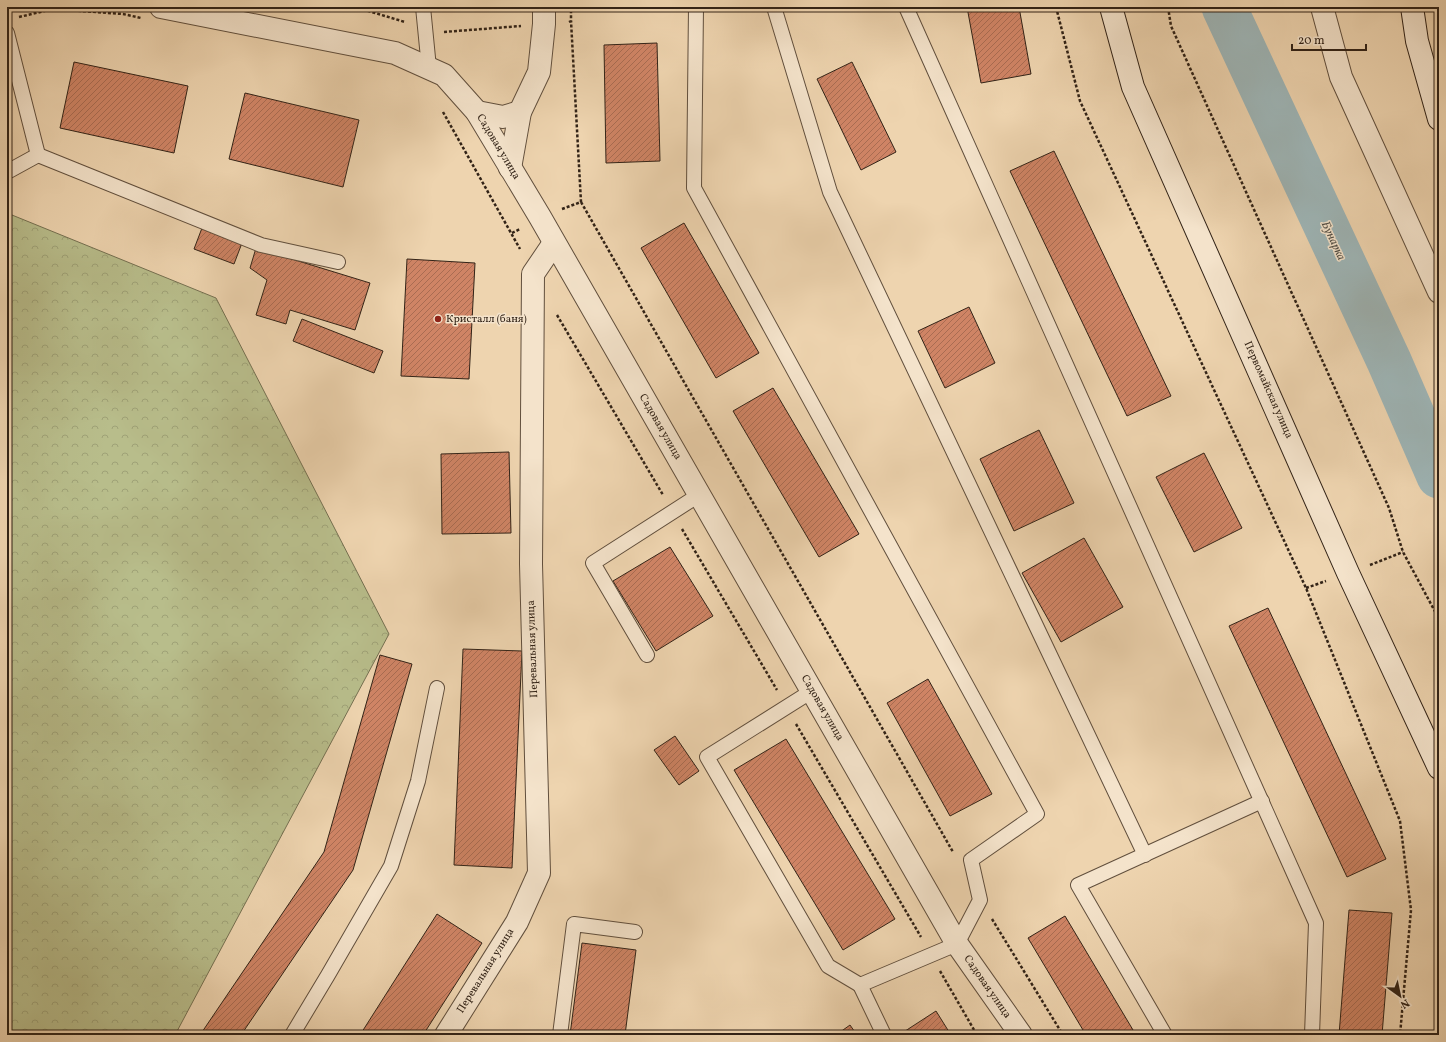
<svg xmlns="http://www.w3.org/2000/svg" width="1446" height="1042" font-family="Vollkorn,serif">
	<defs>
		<pattern id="forest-crowns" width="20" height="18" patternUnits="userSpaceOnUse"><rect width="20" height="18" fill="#b8bd8b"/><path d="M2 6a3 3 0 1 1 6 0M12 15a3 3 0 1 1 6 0" fill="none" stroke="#9fa277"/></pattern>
		<pattern id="building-hatch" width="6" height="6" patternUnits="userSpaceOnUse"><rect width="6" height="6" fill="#cf8465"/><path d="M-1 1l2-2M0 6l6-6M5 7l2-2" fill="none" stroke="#a96c52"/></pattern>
	</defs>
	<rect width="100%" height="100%" fill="#eed4af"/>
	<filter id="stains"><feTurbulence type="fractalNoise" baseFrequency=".005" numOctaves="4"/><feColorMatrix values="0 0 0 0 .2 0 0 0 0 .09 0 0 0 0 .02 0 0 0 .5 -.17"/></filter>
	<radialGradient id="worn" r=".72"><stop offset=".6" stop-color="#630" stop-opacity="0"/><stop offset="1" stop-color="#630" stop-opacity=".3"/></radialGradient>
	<polygon fill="url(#forest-crowns)" stroke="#757051" points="12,215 216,298 389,634 175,1035 7,1035 7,218"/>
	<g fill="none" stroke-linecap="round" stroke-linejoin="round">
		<polyline stroke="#9eb5b6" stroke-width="45" points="1224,7 1389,361 1439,476"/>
	</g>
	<g fill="url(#building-hatch)" stroke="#322317">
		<polygon points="967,7 1019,7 1031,74 981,83"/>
		<polygon points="657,43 660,161 606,163 604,45"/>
		<polygon points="74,62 188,86 174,153 60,128"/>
		<polygon points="852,62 896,152 861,170 817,79"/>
		<polygon points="245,93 359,120 343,187 229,159"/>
		<polygon points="1054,151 1171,396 1127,416 1010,171"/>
		<polygon points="684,223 759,353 716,378 641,248"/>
		<polygon points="202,228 242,243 234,264 194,249"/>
		<polygon points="256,248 370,283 355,330 290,310 286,324 256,315 267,280 250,268"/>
		<polygon points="407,259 475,263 469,379 401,376"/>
		<polygon points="969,307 995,363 945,388 918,331"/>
		<polygon points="302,319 383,351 374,373 293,341"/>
		<polygon points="773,388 859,534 819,557 733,411"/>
		<polygon points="1039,430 1074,503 1014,531 980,459"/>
		<polygon points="509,452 511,533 442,534 441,454"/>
		<polygon points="1204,453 1242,528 1194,552 1156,477"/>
		<polygon points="1084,538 1123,607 1061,642 1022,573"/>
		<polygon points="670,547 713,616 656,651 613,581"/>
		<polygon points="1268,608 1386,859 1347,877 1229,626"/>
		<polygon points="463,649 522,651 512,868 454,865"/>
		<polygon points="380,655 412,664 353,870 241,1035 200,1035 324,852"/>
		<polygon points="928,679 992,794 950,816 887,703"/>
		<polygon points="675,736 699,771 679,785 654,750"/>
		<polygon points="786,739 895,919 843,950 734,770"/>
		<polygon points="1349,910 1392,913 1382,1035 1339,1035"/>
		<polygon points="437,914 482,943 423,1035 360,1035"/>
		<polygon points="1065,916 1136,1035 1086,1035 1028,938"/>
		<polygon points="582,943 636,950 625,1035 570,1035"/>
		<polygon points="936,1011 951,1035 899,1035"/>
		<polygon points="850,1025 857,1035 836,1035"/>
	</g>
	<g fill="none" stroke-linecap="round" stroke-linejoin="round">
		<defs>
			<g id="service">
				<polyline points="423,7 429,68"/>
				<polyline points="696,7 694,188 1037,814 971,860 980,900 957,944 860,985 828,966 707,757 812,691"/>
				<polyline points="774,7 830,192 1145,855"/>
				<polyline points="906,7 1316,923 1312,1035"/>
				<polyline points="7,33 38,155"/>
				<polyline points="38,155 261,245 338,262"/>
				<polyline points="7,172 38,155"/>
				<polyline points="647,655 593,563 699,495"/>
				<polyline points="860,985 884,1035"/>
				<polyline points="292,1035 328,975 391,866 418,781 437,688"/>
				<polyline points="560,1035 574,924 635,932"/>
				<polyline points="1165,1035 1078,885 1262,801"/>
			</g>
			<polyline id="pedestrian" points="1322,7 1341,77 1439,292"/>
			<g id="minor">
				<polyline points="477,112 503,117 520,112"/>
				<polyline points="510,168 520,112 539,72 544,24 544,7"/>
				<polyline points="446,1035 517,922 539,873 531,564 533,274 554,243"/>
			</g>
			<polyline id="tertiary" points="161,7 395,53 444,75 477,112 540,217 957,944 1021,1035"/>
			<g id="secondary">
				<polyline points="1111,7 1133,87 1348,573 1439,768"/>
				<polyline points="1412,7 1417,41 1439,119"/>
			</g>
		</defs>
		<use href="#service" stroke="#614f3d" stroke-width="16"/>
		<use href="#pedestrian" stroke="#614f3d" stroke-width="24"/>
		<use href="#minor" stroke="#614f3d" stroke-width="24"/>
		<use href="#tertiary" stroke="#614f3d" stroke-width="24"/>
		<use href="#secondary" stroke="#322317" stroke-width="24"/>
		<g stroke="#322317" stroke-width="2.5" stroke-dasharray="3 2" stroke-linecap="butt">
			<polyline points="348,7 365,10 405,22"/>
			<polyline points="1056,7 1080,101 1306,588 1400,821 1411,910 1400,1035"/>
			<polyline points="1168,7 1171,26 1389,508 1403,552 1439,619"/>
			<polyline points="19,17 53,9 123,14 141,18"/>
			<polyline points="569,22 571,21 571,7"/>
			<polyline points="444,32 521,26"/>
			<polyline points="443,112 520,249"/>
			<polyline points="581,202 953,852"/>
			<polyline points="562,209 581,202 571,21"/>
			<polyline points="512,233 520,229"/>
			<polyline points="557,315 663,495"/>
			<polyline points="682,529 777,690"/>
			<polyline points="1370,565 1403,552"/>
			<polyline points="1306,588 1326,581"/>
			<polyline points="796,724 921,937"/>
			<polyline points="992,919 1063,1035"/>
			<polyline points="940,971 977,1035"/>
		</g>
		<use href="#service" stroke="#f4e3cb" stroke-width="14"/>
		<use href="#pedestrian" stroke="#f4e3cb" stroke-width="22"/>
		<use href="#minor" stroke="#f4e3cb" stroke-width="22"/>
		<use href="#tertiary" stroke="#f4e3cb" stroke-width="22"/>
		<use href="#secondary" stroke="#f4e3cb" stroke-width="22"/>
	</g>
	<circle fill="#8f2418" stroke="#f4e3cb" stroke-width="1.5" cx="438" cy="319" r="4"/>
	<g text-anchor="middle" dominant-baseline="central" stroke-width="3" stroke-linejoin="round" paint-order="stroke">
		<g font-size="11" fill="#322317" stroke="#f4e3cb">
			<text transform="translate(498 147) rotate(59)">Садовая улица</text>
			<text transform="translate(1268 390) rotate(66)">Первомайская улица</text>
			<text transform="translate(660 427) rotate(60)">Садовая улица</text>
			<text transform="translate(533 649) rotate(-92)">Перевальная улица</text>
			<text transform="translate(822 708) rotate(60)">Садовая улица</text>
			<text transform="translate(486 971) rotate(-58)">Перевальная улица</text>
			<text transform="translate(987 987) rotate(55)">Садовая улица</text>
		</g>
		<g font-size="11" fill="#322317" stroke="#f4e3cb" text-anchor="start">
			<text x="446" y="319">Кристалл (баня)</text>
		</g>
		<g font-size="12" font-style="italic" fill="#524f47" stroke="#f4e3cb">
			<text transform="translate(1333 241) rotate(65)">Бунарка</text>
		</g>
	</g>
	<rect width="1446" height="1042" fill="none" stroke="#eed4af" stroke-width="24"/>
	<rect x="8" y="8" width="1430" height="1026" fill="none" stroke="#322317" stroke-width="2"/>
	<rect x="12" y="12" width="1422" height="1018" fill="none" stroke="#322317"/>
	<g transform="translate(1400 996) rotate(147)" stroke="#f4e3cb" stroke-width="3" paint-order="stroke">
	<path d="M0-3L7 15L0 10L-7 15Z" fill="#322317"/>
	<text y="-6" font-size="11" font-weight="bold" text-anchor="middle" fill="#322317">N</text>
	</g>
	<path d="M1292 44v6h74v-6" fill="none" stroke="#322317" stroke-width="2"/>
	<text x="1298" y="44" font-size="12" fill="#322317" stroke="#f4e3cb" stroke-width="3" paint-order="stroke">20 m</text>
	<rect width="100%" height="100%" filter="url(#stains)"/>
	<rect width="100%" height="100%" fill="url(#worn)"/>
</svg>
